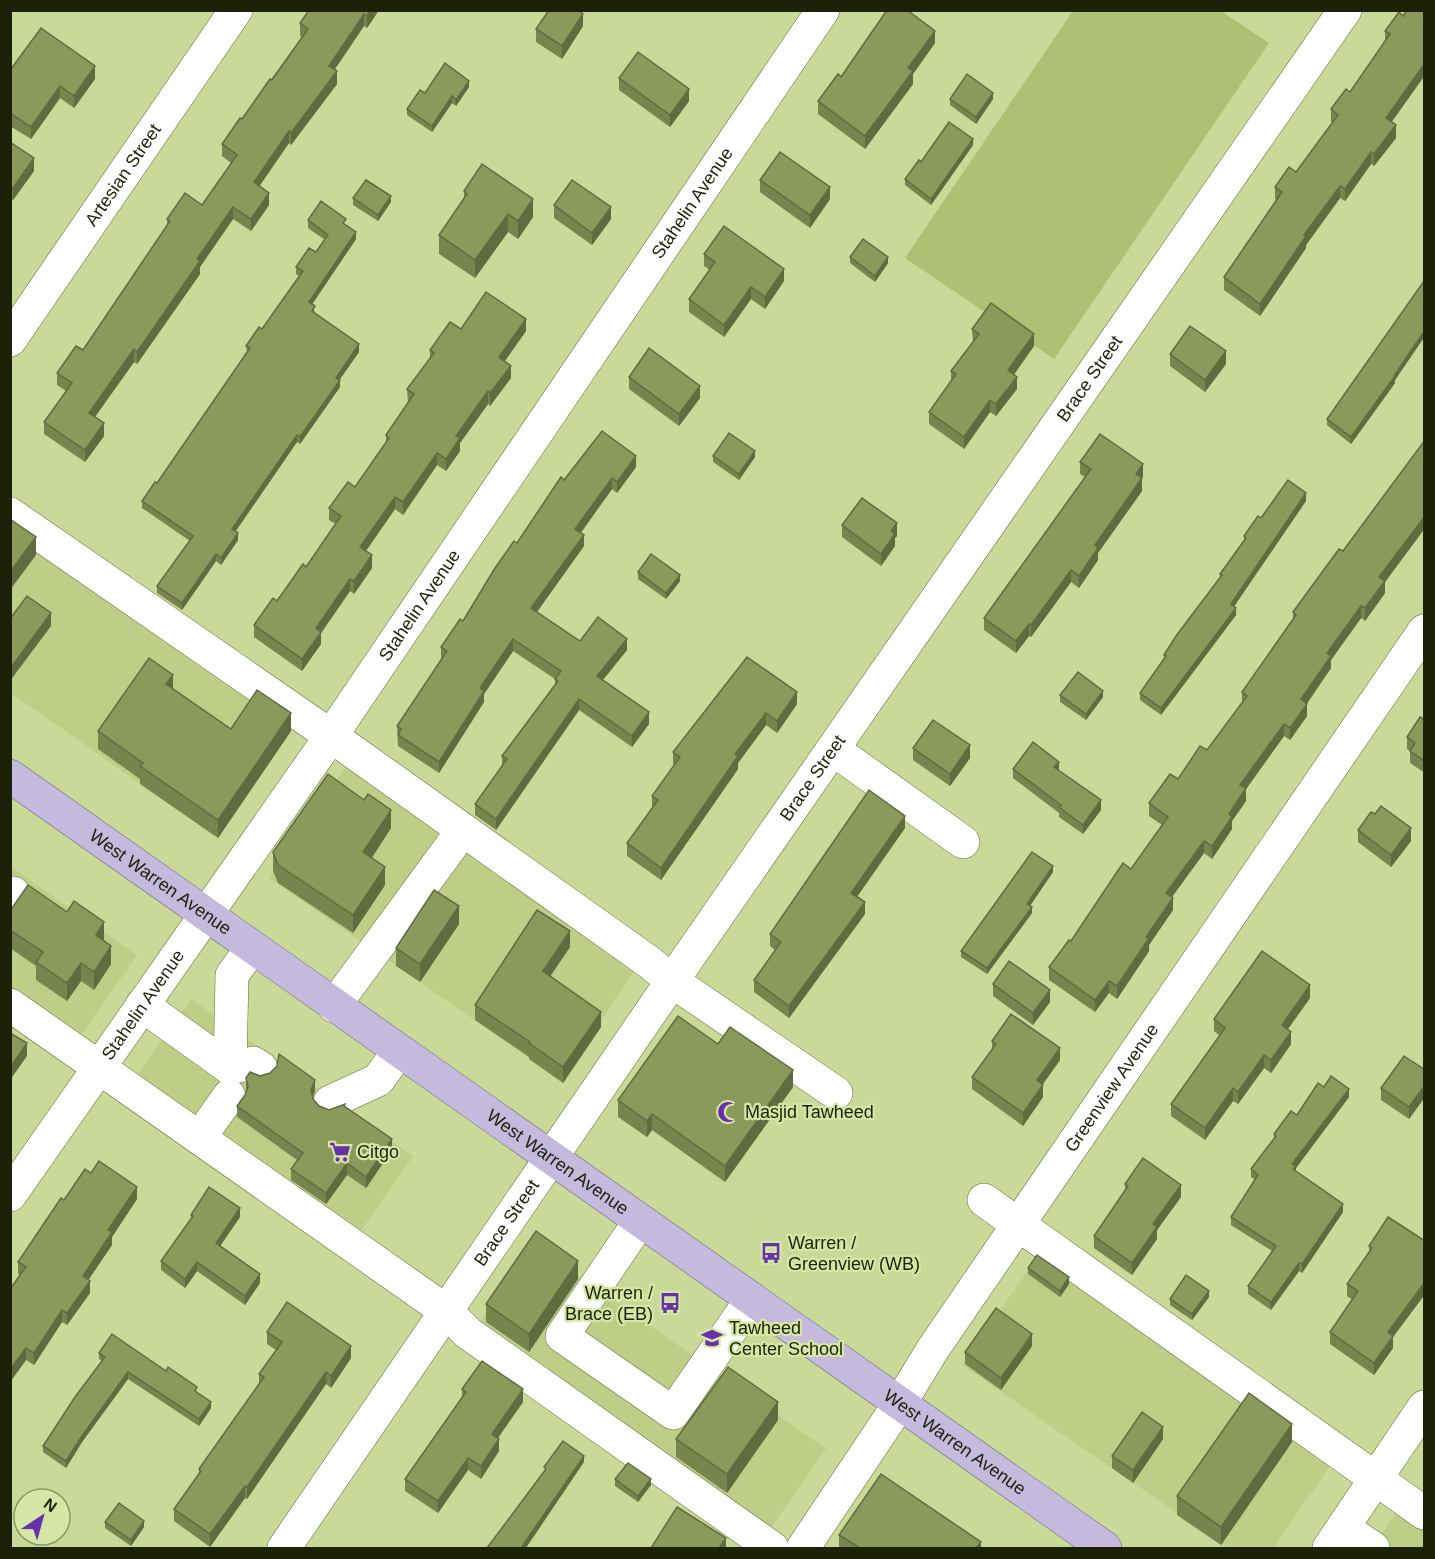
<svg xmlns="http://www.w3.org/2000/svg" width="1435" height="1559" font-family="Arial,sans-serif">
	<rect width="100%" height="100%" fill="#c8d998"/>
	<g fill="#bdce87">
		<polygon points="10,526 294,724 215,836 11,693"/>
		<polygon points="350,760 641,962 560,1079 269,878"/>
		<polygon points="11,867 137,955 62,1063 11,1027"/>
		<polygon points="191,999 413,1156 341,1259 118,1102"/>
		<polygon points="534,1244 826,1449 770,1529 478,1324"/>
		<polygon points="1039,1255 1335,1459 1273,1548 1228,1548 962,1365"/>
		<polygon points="1399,1509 1424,1527 1424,1548 1372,1548"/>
	</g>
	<polygon fill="#aec074" points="1073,11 1221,11 1269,43 1054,359 905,258"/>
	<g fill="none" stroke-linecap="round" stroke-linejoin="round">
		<defs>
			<g id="minor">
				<path id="s1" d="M10,340L236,10"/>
				<polyline points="10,514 331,736 649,962 672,981 836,1093"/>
				<polyline points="834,750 963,842"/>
				<polyline points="10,897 13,893"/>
				<polyline points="10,1005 446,1311 468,1333 772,1548"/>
				<polyline points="142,1005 230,1068 232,975 252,948"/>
				<polyline points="334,1006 463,830"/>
				<polyline points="230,1068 253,1063 261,1068"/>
				<polyline points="330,1102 378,1080 399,1051"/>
				<polyline points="200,1137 229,1096"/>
				<path id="s2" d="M10,1195L331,736L823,10"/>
				<polyline points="984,1200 1424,1513"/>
				<polyline points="640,1221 562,1336 673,1413 752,1299"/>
				<polyline points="1343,1528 1373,1548"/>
				<path id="s3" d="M284,1548L672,981L1345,10"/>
				<path id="s4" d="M803,1548L900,1403L933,1349L1424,631"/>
				<polyline points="1329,1548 1424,1407"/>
			</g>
			<g id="major">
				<path id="s5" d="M10,776L1105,1548"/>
			</g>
		</defs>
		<use href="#minor" stroke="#5f6d2f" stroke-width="34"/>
		<use href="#major" stroke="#716685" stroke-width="34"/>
		<use href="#minor" stroke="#fff" stroke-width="33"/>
		<use href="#major" stroke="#c5b9de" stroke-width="33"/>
	</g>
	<g fill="#78844e">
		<polygon points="379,10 367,28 364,26 334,70 337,84 291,145 289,143 259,186 269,205 251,231 233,219 200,267 200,274 137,364 134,362 95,417 104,436 85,462 44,434 44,422 66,391 57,385 57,373 83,350 167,227 167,219 202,205 231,163 222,156 222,144 242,119 302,37 300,36 300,23"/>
		<polygon points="1425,10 1425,75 1391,122 1396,138 1374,166 1371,164 1345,201 1340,198 1306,245 1306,248 1260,316 1224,290 1224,277 1277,200 1275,199 1275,187 1296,172 1332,123 1331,121 1331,109 1350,92 1385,42 1385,31 1403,16"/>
		<polygon points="583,26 562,59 536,42 536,29"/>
		<polygon points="935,43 913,74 913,84 865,149 818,114 818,101 841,77"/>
		<polygon points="10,69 95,79 74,108 60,98 31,139 10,126"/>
		<polygon points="619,78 689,101 670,127 619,90"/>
		<polygon points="469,87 456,106 452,103 432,132 407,115 407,109 425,93"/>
		<polygon points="950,99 993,99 976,124 950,105"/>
		<polygon points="10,142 34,171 13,200 10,198"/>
		<polygon points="973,145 931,205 905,185 905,179 921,162"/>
		<polygon points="760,180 830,199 810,228 760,192"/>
		<polygon points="464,191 533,217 518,239 508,232 475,278 439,254 439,235 464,199"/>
		<polygon points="353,198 391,202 378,221 353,205"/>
		<polygon points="554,205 611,219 592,245 554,218"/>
		<polygon points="308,220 346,225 356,239 312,304 315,313 359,352 339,380 340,387 300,444 297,442 236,531 238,540 221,565 216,561 182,610 157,593 157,586 190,541 142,508 142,501 157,483 247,353 246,346 262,329 299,276 296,274 296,267 316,252 325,240 308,228"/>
		<polygon points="704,254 784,281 765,309 751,299 724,337 689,312 689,299 710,270 704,266"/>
		<polygon points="850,257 888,263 875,282 850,263"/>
		<polygon points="1424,281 1425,336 1395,380 1395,383 1351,444 1327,425 1327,419"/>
		<polygon points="461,329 526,331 505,361 511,378 490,406 488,404 460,443 460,451 446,471 437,465 403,515 395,509 366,551 372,568 354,594 350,591 321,633 321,644 302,671 254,637 254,625 306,567 336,524 329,520 329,508 355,487 386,443 386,435 408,402 407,389 430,358 430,350"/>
		<polygon points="972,329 1034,346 1014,375 1017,389 996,416 990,412 964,449 929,424 929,412 951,381 951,371 973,342"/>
		<polygon points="1170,354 1226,364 1205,392 1170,366"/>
		<polygon points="629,377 700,398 679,426 629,389"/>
		<polygon points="1425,440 1425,528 1385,582 1385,593 1365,621 1361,618 1331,660 1331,668 1307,704 1307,716 1290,740 1284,736 1246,789 1246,801 1232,821 1232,829 1212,859 1204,853 1172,897 1173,910 1149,945 1149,951 1117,999 1109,993 1095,1012 1049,980 1049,967 1131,869 1162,825 1149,816 1149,803 1178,779 1207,750 1242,703 1242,692 1293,619 1293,612 1343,551"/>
		<polygon points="713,456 755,457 739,480 713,462"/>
		<polygon points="1080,462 1143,476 1142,478 1142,491 1098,553 1098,560 1079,588 1071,582 1031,637 1029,636 1016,653 984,630 984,618 1085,477 1080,474"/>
		<polygon points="636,467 617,493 612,489 581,533 584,546 537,612 580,641 627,650 603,680 649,724 632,747 579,710 496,830 475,815 475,804 502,766 502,756 555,684 555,679 513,651 484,694 484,702 439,773 398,746 397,726 442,659 441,658 441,647 463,621 517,543 564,480"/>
		<polygon points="1306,501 1234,606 1236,615 1161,715 1140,700 1140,693 1164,660 1164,655 1220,579 1220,574 1244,540 1244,536 1261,518"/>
		<polygon points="842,525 897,536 895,538 895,546 881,566 842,537"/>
		<polygon points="638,572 680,581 666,599 638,579"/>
		<polygon points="747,657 797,704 777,733 766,725 738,763 738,769 661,880 627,856 627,843 652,808 652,796 674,765 673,764 673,752"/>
		<polygon points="173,689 231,729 291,731 218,838 140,784 140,779 98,749 98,731"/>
		<polygon points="1060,695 1103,697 1086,720 1060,702"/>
		<polygon points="1425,720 1425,773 1410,763 1410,751 1407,749 1407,737"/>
		<polygon points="913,748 970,758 950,786 913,760"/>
		<polygon points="1013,769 1059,771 1101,810 1083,834 1059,817 1059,813 1013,778"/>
		<polygon points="391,828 372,858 385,885 353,933 278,883 273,871 273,852"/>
		<polygon points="905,828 857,897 865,914 789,1018 754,992 754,980 775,950 770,946 770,934"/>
		<polygon points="1358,830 1411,841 1391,867 1358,842"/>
		<polygon points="1053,872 1030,906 1032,913 987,974 961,957 961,951"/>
		<polygon points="10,911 104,941 111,964 94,990 81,981 67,1001 36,980 36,966 10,948"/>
		<polygon points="459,924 420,982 396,966 396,948"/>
		<polygon points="570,947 550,976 601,1027 563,1083 529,1059 529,1057 475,1020 475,1005"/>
		<polygon points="993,984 1050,1002 1033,1025 993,996"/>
		<polygon points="1310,998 1288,1029 1291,1044 1271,1073 1264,1068 1238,1104 1233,1101 1205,1140 1171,1116 1171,1104 1220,1036 1214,1031 1214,1019"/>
		<polygon points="992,1041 1060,1060 1043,1084 1043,1097 1023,1126 972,1089 972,1077 992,1050"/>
		<polygon points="718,1044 793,1087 725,1182 652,1130 647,1137 618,1117 618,1100"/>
		<polygon points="1425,1070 1425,1097 1409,1119 1381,1100 1381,1088"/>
		<polygon points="246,1078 315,1091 313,1097 313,1099 319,1106 329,1110 345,1106 392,1150 366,1188 347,1175 326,1204 291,1180 291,1169 297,1160 237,1117 237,1106 245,1095 246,1090"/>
		<polygon points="1324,1087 1349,1097 1296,1168 1296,1171 1343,1212 1302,1273 1299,1271 1271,1310 1248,1294 1248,1286 1272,1251 1231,1225 1231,1217 1255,1180 1251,1177 1251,1169 1274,1139 1274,1134 1297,1115"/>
		<polygon points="1125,1184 1181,1197 1157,1230 1157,1239 1132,1275 1094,1248 1094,1236 1125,1191"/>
		<polygon points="137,1199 112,1237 112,1245 88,1280 90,1293 67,1325 62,1322 34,1365 26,1360 10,1382 10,1289 20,1275 18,1274 18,1262 64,1200"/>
		<polygon points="191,1215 240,1217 220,1246 260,1283 245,1305 197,1271 185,1288 161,1270 161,1261 191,1220"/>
		<polygon points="1425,1241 1425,1294 1393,1337 1393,1348 1374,1375 1330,1344 1330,1332 1353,1300 1347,1296 1347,1284 1369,1252 1369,1246"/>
		<polygon points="1028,1268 1069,1284 1060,1297 1028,1274"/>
		<polygon points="578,1279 529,1352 486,1322 486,1304"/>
		<polygon points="1209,1297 1192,1320 1170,1305 1170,1299"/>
		<polygon points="267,1332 351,1358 331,1388 326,1384 247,1499 245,1498 210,1547 174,1521 174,1509 199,1475 199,1469 259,1384 259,1374 276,1350 267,1344"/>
		<polygon points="1032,1346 1001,1390 965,1364 965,1352"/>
		<polygon points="99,1353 197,1392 211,1408 199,1426 128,1379 82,1442 66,1468 43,1452 43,1446 102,1361 99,1359"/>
		<polygon points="462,1389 523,1402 498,1438 499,1451 481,1479 468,1470 438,1513 405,1491 405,1479 462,1397"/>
		<polygon points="778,1420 727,1493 676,1457 676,1439"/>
		<polygon points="1163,1439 1133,1483 1112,1468 1112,1456"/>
		<polygon points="1292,1442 1221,1545 1177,1515 1177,1496"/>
		<polygon points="615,1479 651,1485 638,1502 615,1486"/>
		<polygon points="105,1522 144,1527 131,1546 105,1528"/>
		<polygon points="839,1535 981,1548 839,1548"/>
	</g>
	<g fill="#616b40">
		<polygon points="370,10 379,10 367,28 367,16"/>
		<polygon points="364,14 364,26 329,78 329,66"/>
		<polygon points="583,14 583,26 562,59 562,46"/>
		<polygon points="935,31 935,43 913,74 913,84 865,149 865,136 908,68"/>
		<polygon points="1425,63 1425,75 1386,130 1386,118"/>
		<polygon points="95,66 95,79 74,108 74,96"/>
		<polygon points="337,71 337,84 291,145 291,133"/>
		<polygon points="469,81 469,87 456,106 456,100"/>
		<polygon points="60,86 60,98 31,139 31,127"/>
		<polygon points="689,89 689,101 670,127 670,115"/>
		<polygon points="993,93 993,99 976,124 976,117"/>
		<polygon points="452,96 452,103 432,132 432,126"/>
		<polygon points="1396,125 1396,138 1374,166 1374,154"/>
		<polygon points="289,131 289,143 254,194 254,182"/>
		<polygon points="973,139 973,145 931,205 931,199"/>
		<polygon points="1371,152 1371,164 1345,201 1345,189"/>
		<polygon points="34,158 34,171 13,200 13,188"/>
		<polygon points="1340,186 1340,198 1306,245 1306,248 1260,316 1260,304 1304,235"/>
		<polygon points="830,187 830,199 810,228 810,215"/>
		<polygon points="269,193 269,205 251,231 251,219"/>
		<polygon points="391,196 391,202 378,221 378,215"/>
		<polygon points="533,199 533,217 518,239 518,221"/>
		<polygon points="233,207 233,219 200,267 200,274 137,364 137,352 197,259"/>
		<polygon points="611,207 611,219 592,245 592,233"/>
		<polygon points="508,214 508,232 475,278 475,260"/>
		<polygon points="356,232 356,239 309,309 309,302"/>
		<polygon points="888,257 888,263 875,282 875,276"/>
		<polygon points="784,269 784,281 765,309 765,297"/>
		<polygon points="751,287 751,299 724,337 724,325"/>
		<polygon points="526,319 526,331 499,369 499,357"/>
		<polygon points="1425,330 1425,336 1395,380 1395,383 1351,444 1351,437"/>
		<polygon points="1034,334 1034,346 1008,382 1008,370"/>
		<polygon points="359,344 359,352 336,385 336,378"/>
		<polygon points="134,349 134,362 89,425 89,413"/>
		<polygon points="1226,351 1226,364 1205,392 1205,380"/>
		<polygon points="511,366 511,378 490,406 490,393"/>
		<polygon points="1017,377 1017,389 996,416 996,404"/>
		<polygon points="340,380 340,387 300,444 300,437"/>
		<polygon points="700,386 700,398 679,426 679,414"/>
		<polygon points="488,391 488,404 460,443 460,451 446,471 446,459 456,436"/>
		<polygon points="990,400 990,412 964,449 964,437"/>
		<polygon points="104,423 104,436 85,462 85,450"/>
		<polygon points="297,435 297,442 232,536 232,529"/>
		<polygon points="755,451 755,457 739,480 739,474"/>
		<polygon points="437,453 437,465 403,515 403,502"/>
		<polygon points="636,456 636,467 617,493 617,482"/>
		<polygon points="1143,464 1143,476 1136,487 1136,474"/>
		<polygon points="612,478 612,489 575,540 575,529"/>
		<polygon points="1142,478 1142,491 1098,553 1098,560 1079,588 1079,576 1095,545"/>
		<polygon points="1306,493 1306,501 1231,611 1231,604"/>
		<polygon points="395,497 395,509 360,559 360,547"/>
		<polygon points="1425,516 1425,528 1385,582 1385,593 1365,621 1365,608 1379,577"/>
		<polygon points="897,523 897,536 895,538 895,546 881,566 881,554 891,531"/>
		<polygon points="238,533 238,540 221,565 221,558"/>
		<polygon points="584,535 584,546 531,620 531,608"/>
		<polygon points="36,537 36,555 10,590 10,572"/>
		<polygon points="216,554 216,561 182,610 182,603"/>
		<polygon points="372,555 372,568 354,594 354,581"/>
		<polygon points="1071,570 1071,582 1031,637 1031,625"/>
		<polygon points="680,575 680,581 666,599 666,593"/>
		<polygon points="350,579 350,591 321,633 321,644 302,671 302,659 316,628"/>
		<polygon points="1361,606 1361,618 1331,660 1331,668 1301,711 1301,699 1327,653"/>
		<polygon points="1236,608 1236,615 1161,715 1161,708"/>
		<polygon points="51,613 51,626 10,681 10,669"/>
		<polygon points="1029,624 1029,636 1016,653 1016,641"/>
		<polygon points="513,639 513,651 484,694 484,702 439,773 439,762 480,688"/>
		<polygon points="627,639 627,650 597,687 597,676"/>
		<polygon points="173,675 173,693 166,684"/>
		<polygon points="1103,691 1103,697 1086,720 1086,714"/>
		<polygon points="797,692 797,704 777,733 777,721"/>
		<polygon points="579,699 579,710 496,830 496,819"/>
		<polygon points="1307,704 1307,716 1290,740 1290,728"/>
		<polygon points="649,712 649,724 632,747 632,736"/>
		<polygon points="291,713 291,731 218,838 218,820"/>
		<polygon points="766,713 766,725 738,763 738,769 661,880 661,868 735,754"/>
		<polygon points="1284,724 1284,736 1246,789 1246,801 1232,821 1232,829 1212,859 1212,846 1229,814 1240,785"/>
		<polygon points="970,745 970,758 950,786 950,774"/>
		<polygon points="1059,762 1059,771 1054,767"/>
		<polygon points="1101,800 1101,810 1083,834 1083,825"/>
		<polygon points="391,810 391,828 363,870 363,852"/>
		<polygon points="905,816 905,828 851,905 851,893"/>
		<polygon points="1411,828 1411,841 1391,867 1391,855"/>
		<polygon points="1204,841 1204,853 1166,905 1166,893"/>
		<polygon points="1053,866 1053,872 1027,910 1027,904"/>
		<polygon points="385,867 385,885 353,933 353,915"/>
		<polygon points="1173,898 1173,910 1149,945 1149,951 1117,999 1117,986 1146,937"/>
		<polygon points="865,902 865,914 789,1018 789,1006"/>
		<polygon points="459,906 459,924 420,982 420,964"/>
		<polygon points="1032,907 1032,913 987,974 987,968"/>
		<polygon points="104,922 104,941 96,953 96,935"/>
		<polygon points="570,931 570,947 543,987 543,971"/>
		<polygon points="111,946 111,964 94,990 94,972"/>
		<polygon points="81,963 81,981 67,1001 67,983"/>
		<polygon points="1109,981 1109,993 1095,1012 1095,1000"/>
		<polygon points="1310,985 1310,998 1282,1037 1282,1025"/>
		<polygon points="1050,990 1050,1002 1033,1025 1033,1013"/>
		<polygon points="601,1012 601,1027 563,1083 563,1067"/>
		<polygon points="1291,1032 1291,1044 1271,1073 1271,1060"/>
		<polygon points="27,1043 27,1056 10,1080 10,1068"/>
		<polygon points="1060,1048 1060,1060 1037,1092 1037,1080"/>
		<polygon points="1264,1055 1264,1068 1238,1104 1238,1092"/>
		<polygon points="793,1070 793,1087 725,1182 725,1166"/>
		<polygon points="315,1080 315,1091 311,1101 311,1090"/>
		<polygon points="1043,1085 1043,1097 1023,1126 1023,1113"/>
		<polygon points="1425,1085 1425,1097 1409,1119 1409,1107"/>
		<polygon points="1233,1088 1233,1101 1205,1140 1205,1128"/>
		<polygon points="1349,1089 1349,1097 1296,1168 1296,1174 1293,1177 1292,1164"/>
		<polygon points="652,1114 652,1130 647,1137 647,1121"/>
		<polygon points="392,1139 392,1150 366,1188 366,1177"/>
		<polygon points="347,1163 347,1175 326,1204 326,1193"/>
		<polygon points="1181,1185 1181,1197 1157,1230 1157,1239 1132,1275 1132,1263 1153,1224"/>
		<polygon points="137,1187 137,1199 112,1237 112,1245 83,1288 83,1276 108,1230"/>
		<polygon points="1343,1204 1343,1212 1302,1273 1302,1264"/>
		<polygon points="240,1208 240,1217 216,1252 216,1243"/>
		<polygon points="578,1261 578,1279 529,1352 529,1334"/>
		<polygon points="197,1262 197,1271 185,1288 185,1279"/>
		<polygon points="1299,1263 1299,1271 1271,1310 1271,1302"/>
		<polygon points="260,1274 260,1283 245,1305 245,1296"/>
		<polygon points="1069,1277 1069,1284 1060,1297 1060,1291"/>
		<polygon points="90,1281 90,1293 67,1325 67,1313"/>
		<polygon points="1425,1282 1425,1294 1393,1337 1393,1348 1374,1375 1374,1363 1388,1332"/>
		<polygon points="1209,1291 1209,1297 1192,1320 1192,1314"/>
		<polygon points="62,1310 62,1322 34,1365 34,1353"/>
		<polygon points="1032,1334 1032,1346 1001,1390 1001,1378"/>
		<polygon points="351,1346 351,1358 331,1388 331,1376"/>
		<polygon points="26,1348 26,1360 10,1382 10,1370"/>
		<polygon points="128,1372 128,1379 82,1442 66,1468 66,1461 82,1436"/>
		<polygon points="326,1372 326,1384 247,1499 247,1487"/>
		<polygon points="523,1389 523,1402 492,1446 492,1434"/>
		<polygon points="211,1402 211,1408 199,1426 199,1419"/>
		<polygon points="778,1402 778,1420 727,1493 727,1474"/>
		<polygon points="1292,1424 1292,1442 1221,1545 1221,1527"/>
		<polygon points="1163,1427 1163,1439 1133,1483 1133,1470"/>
		<polygon points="499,1439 499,1451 481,1479 481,1466"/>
		<polygon points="584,1456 584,1462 526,1548 521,1548"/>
		<polygon points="468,1458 468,1470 438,1513 438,1501"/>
		<polygon points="651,1479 651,1485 638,1502 638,1496"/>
		<polygon points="245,1486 245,1498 210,1547 210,1534"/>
		<polygon points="144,1521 144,1527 131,1546 131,1540"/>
		<polygon points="726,1538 726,1548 719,1548"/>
		<polygon points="981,1542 981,1548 976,1548"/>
	</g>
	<g fill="#8b995b" stroke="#616b40" stroke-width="1.5">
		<polygon points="309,10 370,10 367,16 364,14 329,66 337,71 291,133 289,131 254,182 269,193 251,219 233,207 197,259 200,261 137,352 134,349 89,413 104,423 85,450 44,422 72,383 57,373 76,346 83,350 170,221 167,219 185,193 202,205 237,155 222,144 240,118 242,119 270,79 272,80 308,29 300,23"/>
		<polygon points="549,10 578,10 583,14 562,46 536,29"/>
		<polygon points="887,10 907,10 935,31 908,68 913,71 865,136 818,101 838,74 841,77"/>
		<polygon points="1407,10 1425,10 1425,63 1386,118 1396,125 1374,154 1371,152 1345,189 1340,186 1304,235 1306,236 1260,304 1224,277 1282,192 1275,187 1289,167 1296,172 1338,115 1331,109 1346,89 1350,92 1390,34 1385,31 1399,12 1403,16"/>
		<polygon points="41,28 95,66 74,96 60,86 31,127 10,113 10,69 11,69"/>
		<polygon points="638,52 689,89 670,115 619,78"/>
		<polygon points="445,63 469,81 456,100 452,96 432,126 407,109 420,90 425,93"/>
		<polygon points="967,74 993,93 976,117 950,99"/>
		<polygon points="949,122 973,139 931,199 905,179 919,160 921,162"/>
		<polygon points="10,142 34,158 13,188 10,186"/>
		<polygon points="780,152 830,187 810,215 760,180"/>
		<polygon points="482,164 533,199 518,221 508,214 475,260 439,235 467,194 464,191"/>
		<polygon points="366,180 391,196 378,215 353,198"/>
		<polygon points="572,180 611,207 592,233 554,205"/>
		<polygon points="321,201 346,219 343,223 356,232 309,302 315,306 312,311 359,344 336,378 340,380 300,437 297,435 232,529 238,533 221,558 216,554 182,603 157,586 193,536 142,501 155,482 157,483 250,348 246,346 259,327 262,329 303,271 296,267 309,248 316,252 328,235 308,220"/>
		<polygon points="724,226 784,269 765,297 751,287 724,325 689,299 715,262 704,254"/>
		<polygon points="863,239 888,257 875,276 850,257"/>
		<polygon points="1424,281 1425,330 1394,376 1395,376 1351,437 1327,419"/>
		<polygon points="486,292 526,319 499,357 511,366 490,393 488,391 456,436 460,438 446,459 437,453 403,502 395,497 360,547 372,555 354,581 350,579 316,628 321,632 302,659 254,625 273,598 277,601 303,564 306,567 341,516 329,508 348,482 355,487 389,438 386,435 414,394 407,389 434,353 430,350 450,322 461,329"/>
		<polygon points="991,303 1034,334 1008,370 1017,377 996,404 990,400 964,437 929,412 956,374 951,371 979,334 972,329"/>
		<polygon points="1190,326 1226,351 1205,380 1170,354"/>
		<polygon points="649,348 700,386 679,414 629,377"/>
		<polygon points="602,431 636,456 617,482 612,478 575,529 584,535 531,608 580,641 598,617 627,639 597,676 649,712 632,736 579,699 496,819 475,804 507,759 502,756 558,681 555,679 561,671 513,639 480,688 484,691 439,762 398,735 401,729 397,726 447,651 441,647 460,619 463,621 495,568 514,541 517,543 561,477 564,480"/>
		<polygon points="729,433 755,451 739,474 713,456"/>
		<polygon points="1100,434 1143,464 1136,474 1142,478 1095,545 1098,548 1079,576 1071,570 1031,625 1029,624 1016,641 984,618 1091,469 1080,462"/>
		<polygon points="1425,440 1425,516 1379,577 1385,581 1365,608 1361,606 1327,653 1331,656 1301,699 1307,704 1290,728 1284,724 1240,785 1246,788 1229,814 1232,817 1212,846 1204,841 1166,893 1173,898 1146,937 1149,938 1117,986 1109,981 1095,1000 1049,967 1069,940 1071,941 1123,863 1131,869 1168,817 1149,803 1170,774 1178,779 1200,746 1207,750 1247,696 1242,692 1296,615 1293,612 1339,549 1343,551"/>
		<polygon points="1288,480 1306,493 1231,604 1236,608 1161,708 1140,693 1166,656 1164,655 1176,636 1222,575 1220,574 1246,538 1244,536 1258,516 1261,518"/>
		<polygon points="862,498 897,523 891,531 895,534 881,554 842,525"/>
		<polygon points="10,519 36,537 10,572"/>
		<polygon points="651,554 680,575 666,593 638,572"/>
		<polygon points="27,596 51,613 10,669 10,619"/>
		<polygon points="747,657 797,692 777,721 766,713 735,754 738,756 661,868 627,843 658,800 652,796 680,757 673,752"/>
		<polygon points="149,658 173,675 166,684 231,729 257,690 291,713 218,820 140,766 143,763 98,731"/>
		<polygon points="1078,672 1103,691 1086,714 1060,695"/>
		<polygon points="1420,717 1425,720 1425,761 1410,751 1415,743 1407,737"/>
		<polygon points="933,720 970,745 950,774 913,748"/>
		<polygon points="1033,742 1059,762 1054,767 1101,800 1083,825 1059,807 1061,805 1013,769"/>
		<polygon points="328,774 364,800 368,794 391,810 363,852 385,867 353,915 278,865 273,852"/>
		<polygon points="869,790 905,816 851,893 865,902 789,1006 754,980 781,942 770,934"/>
		<polygon points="1381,806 1411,828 1391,855 1358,830 1371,812 1375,814"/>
		<polygon points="1032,852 1053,866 1027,904 1032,907 987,968 961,951"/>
		<polygon points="28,885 67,912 74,901 104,922 96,935 111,946 94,972 81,963 67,983 36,962 43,952 10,930 10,911"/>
		<polygon points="434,890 459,906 420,964 396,948"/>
		<polygon points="537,910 570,931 543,971 601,1012 563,1067 529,1043 530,1042 475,1005"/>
		<polygon points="1262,951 1310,985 1282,1025 1291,1032 1271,1060 1264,1055 1238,1092 1233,1088 1205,1128 1171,1104 1225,1028 1214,1019"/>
		<polygon points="1009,961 1050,990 1033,1013 993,984"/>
		<polygon points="1011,1014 1060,1048 1037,1080 1043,1085 1023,1113 972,1077 996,1044 992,1041"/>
		<polygon points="678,1016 718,1044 730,1027 793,1070 725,1166 652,1114 647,1121 618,1100"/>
		<polygon points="10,1033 27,1043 10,1068"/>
		<polygon points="279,1054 315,1080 311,1090 313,1099 319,1106 329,1110 345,1104 344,1106 392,1139 366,1177 347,1163 326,1193 291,1169 303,1153 237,1106 245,1095 248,1087 246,1078 250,1072 260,1076 270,1073 277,1066"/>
		<polygon points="1404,1056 1425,1070 1425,1085 1409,1107 1381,1088"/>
		<polygon points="1331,1076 1349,1089 1292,1164 1296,1166 1293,1169 1343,1204 1302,1264 1299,1263 1271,1302 1248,1286 1276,1246 1231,1217 1258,1175 1251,1169 1276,1136 1274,1134 1291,1111 1297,1115 1318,1083 1324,1087"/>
		<polygon points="1143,1158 1181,1185 1153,1224 1157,1227 1132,1263 1094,1236 1128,1186 1125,1184"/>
		<polygon points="99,1161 137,1187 108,1230 112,1232 83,1276 90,1281 67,1313 62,1310 34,1353 26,1348 10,1370 10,1289 26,1267 18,1262 61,1198 64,1200 85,1169 91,1173"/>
		<polygon points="209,1187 240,1208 216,1243 260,1274 245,1296 197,1262 185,1279 161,1261 193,1216 191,1215"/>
		<polygon points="1388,1217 1425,1241 1425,1282 1388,1332 1393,1336 1374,1363 1330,1332 1358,1291 1347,1284 1372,1248 1369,1246"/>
		<polygon points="536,1231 578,1261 529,1334 486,1304"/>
		<polygon points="1037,1255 1069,1277 1060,1291 1028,1268"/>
		<polygon points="1186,1275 1209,1291 1192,1314 1170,1299"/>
		<polygon points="287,1302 351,1346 331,1376 326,1372 247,1487 245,1486 210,1534 174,1509 201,1471 199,1469 264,1377 259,1374 282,1342 267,1332"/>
		<polygon points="996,1308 1032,1334 1001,1378 965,1352"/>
		<polygon points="112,1334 166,1371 168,1367 197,1387 195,1391 211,1402 199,1419 128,1372 82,1436 66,1461 43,1446 75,1397 105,1357 99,1353"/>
		<polygon points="482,1361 523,1389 492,1434 499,1439 481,1466 468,1458 438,1501 405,1479 466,1392 462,1389"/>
		<polygon points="728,1367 778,1402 727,1474 676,1439"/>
		<polygon points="1249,1393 1292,1424 1221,1527 1177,1496"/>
		<polygon points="1142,1412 1163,1427 1133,1470 1112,1456"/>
		<polygon points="563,1441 584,1456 521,1548 487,1548 546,1469 544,1467"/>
		<polygon points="628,1463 651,1479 638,1496 615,1479"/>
		<polygon points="881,1474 981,1542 976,1548 860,1548 839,1535"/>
		<polygon points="119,1503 144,1521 131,1540 105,1522"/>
		<polygon points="677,1507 726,1538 719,1548 651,1548"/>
	</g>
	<defs>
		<symbol id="mosque-bare" viewBox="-9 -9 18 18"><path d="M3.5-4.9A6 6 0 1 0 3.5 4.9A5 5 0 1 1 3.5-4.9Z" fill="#6732a9" stroke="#d5e6a5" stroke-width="2.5" paint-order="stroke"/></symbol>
		<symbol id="supermarket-bare" viewBox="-9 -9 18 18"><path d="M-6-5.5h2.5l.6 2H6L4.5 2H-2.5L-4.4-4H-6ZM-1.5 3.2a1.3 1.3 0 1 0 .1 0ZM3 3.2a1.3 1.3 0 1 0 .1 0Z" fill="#6732a9" stroke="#d5e6a5" stroke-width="2.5" paint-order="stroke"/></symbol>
		<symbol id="bus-bare" viewBox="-9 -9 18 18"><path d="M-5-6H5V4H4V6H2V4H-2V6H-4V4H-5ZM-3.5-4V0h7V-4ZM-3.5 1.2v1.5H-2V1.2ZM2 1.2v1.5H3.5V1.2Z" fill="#6732a9" stroke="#d5e6a5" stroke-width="2.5" paint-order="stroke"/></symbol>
		<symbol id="school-bare" viewBox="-9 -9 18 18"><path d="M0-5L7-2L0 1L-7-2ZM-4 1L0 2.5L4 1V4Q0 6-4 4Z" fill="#6732a9" stroke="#d5e6a5" stroke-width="2.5" paint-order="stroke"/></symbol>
	</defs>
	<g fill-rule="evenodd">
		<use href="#mosque-bare" x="713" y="1097" width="30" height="30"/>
		<use href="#supermarket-bare" x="325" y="1137" width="30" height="30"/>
		<use href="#bus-bare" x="756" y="1238" width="30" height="30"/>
		<use href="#bus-bare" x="655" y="1288" width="30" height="30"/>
		<use href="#school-bare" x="697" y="1323" width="30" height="30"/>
	</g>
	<g text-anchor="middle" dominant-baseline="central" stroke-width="4.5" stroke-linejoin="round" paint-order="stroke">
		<g font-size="18" fill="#1c2208" stroke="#d5e6a5">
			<text stroke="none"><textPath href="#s1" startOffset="200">Artesian Street</textPath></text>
			<text stroke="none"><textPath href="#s2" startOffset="1204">Stahelin Avenue</textPath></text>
			<text stroke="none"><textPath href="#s3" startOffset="1420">Brace Street</textPath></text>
			<text stroke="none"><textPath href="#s2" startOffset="718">Stahelin Avenue</textPath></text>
			<text stroke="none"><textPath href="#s3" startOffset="934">Brace Street</textPath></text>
			<text stroke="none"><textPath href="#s5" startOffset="184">West Warren Avenue</textPath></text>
			<text stroke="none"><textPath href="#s2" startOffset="232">Stahelin Avenue</textPath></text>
			<text stroke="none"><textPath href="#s4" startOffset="554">Greenview Avenue</textPath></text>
			<text stroke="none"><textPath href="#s5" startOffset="670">West Warren Avenue</textPath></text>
			<text stroke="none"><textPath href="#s3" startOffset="394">Brace Street</textPath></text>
			<text stroke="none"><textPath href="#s5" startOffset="1156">West Warren Avenue</textPath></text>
		</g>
		<g font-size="18" fill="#1c2208" stroke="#d5e6a5" text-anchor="start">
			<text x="745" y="1112">Masjid Tawheed</text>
			<text x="357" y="1152">Citgo</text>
			<text x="788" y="1243">Warren /<tspan x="788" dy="21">Greenview (WB)</tspan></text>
			<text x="653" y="1293" text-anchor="end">Warren /<tspan x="653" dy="21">Brace (EB)</tspan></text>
			<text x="729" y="1328">Tawheed<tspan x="729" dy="21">Center School</tspan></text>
		</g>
	</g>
	<rect width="1435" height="1559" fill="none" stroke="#1c2208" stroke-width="24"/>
	<g transform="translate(42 1517) rotate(36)"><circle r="28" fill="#d5e6a5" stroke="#8b9866" stroke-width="1.5"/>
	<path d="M0-4.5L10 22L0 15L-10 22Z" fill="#6732a9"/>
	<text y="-9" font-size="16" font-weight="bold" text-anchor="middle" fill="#1c2208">N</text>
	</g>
</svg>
